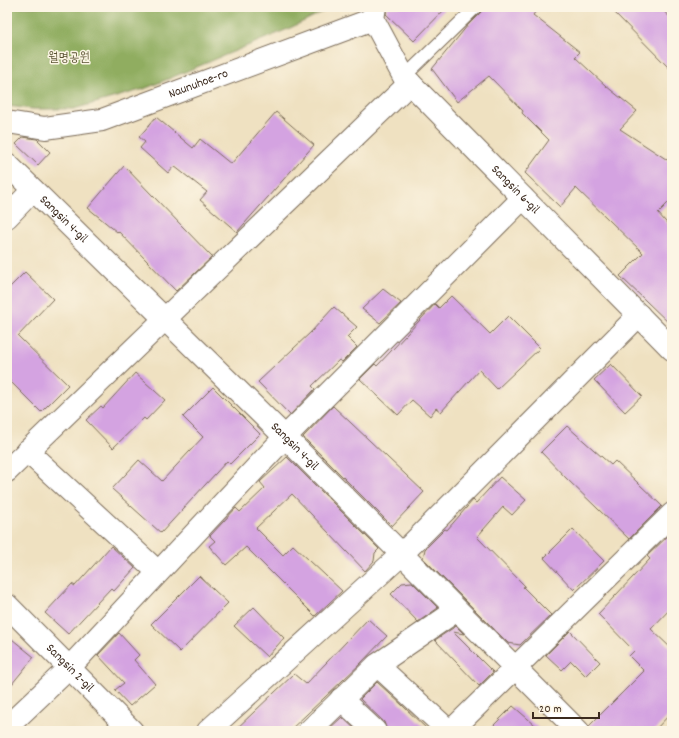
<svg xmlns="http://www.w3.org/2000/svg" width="679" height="738" font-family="Dekko,'Poor Story',sans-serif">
	<rect width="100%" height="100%" fill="#fcf5e5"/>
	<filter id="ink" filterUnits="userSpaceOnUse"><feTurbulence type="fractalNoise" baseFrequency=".025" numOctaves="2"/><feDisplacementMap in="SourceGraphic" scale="8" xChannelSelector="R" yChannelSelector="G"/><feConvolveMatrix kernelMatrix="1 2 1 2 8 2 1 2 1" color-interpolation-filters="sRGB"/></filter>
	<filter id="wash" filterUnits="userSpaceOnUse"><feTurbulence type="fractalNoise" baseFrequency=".012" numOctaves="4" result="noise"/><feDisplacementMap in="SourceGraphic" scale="16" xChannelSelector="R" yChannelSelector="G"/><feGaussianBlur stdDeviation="0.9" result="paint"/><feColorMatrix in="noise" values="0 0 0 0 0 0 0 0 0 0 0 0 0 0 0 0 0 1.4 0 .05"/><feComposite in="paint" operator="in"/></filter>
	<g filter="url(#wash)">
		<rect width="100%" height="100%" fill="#efe1c1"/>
		<polygon fill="#90ad60" stroke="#666c3f" points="7,7 333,7 288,29 144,89 74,109 33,109 7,106"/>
		<g id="blocks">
			<g fill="#d4a3e1">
				<polygon points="387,7 447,7 414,41 386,14"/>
				<polygon points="483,7 539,7 533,15 580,52 575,57 606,86 637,111 620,129 672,163 672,199 658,213 672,229 672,326 620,276 643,253 576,188 560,207 525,173 549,140 522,113 523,111 489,76 457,102 432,69 468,25 481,12"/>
				<polygon points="609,7 659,7 672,19 672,71"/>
				<polygon points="276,112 314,145 237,232 200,200 207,192 174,166 168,173 140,148 145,142 139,137 156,117 193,148 200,139 231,164"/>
				<polygon points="23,137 37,139 50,152 38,165 16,144"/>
				<polygon points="124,166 212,257 176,291 118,231 117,232 88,208"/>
				<polygon points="25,272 53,299 18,336 68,385 41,412 7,378 7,290"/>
				<polygon points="383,289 401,303 380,323 362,309"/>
				<polygon points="451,296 490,334 508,316 540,348 497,389 479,370 441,412 436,408 430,416 412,400 398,415 360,379 375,364 377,366 435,304 439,308"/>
				<polygon points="334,307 357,327 347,337 357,347 342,362 339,360 312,386 315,389 290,415 258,382 311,332"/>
				<polygon points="611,364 642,396 625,412 594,380"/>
				<polygon points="135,373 165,400 146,420 144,418 113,448 86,420 101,406 103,408"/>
				<polygon points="213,387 260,434 230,464 227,461 161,533 112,489 139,460 162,481 203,437 183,417"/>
				<polygon points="333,406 424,492 392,526 303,437"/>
				<polygon points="567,426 611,465 615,461 662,506 629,539 566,478 541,452"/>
				<polygon points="287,457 379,549 375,553 374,561 365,571 292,494 256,528 283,555 293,545 342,591 315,616 246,547 226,565 209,546 215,541 210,536 236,508 240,512 265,488 260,482"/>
				<polygon points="500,477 526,500 512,515 503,507 477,537 525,586 523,587 551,615 520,645 508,643 423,558 425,549 445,529 447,530 473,500 476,503"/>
				<polygon points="573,529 604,561 574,590 544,558"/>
				<polygon points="672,532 672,607 651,629 672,649 672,712 654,731 590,731 589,726 644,671 629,656 634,651 598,614 650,559 647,556"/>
				<polygon points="111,546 135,568 114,591 111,588 68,634 45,613 72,584 75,586"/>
				<polygon points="199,576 228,603 180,652 151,624"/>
				<polygon points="412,582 438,608 418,622 391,594 402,583"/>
				<polygon points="254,607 284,638 267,657 234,626"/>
				<polygon points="368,619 387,636 360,664 289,731 234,731 294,674 306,684"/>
				<polygon points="456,626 464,634 453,632 493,672 479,686 435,640"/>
				<polygon points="570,631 600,662 586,676 571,661 562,670 546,655"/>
				<polygon points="119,633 139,655 134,660 155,684 130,706 115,690 124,683 98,655"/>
				<polygon points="7,635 34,657 7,690"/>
				<polygon points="377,682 402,705 429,731 387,731 384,722 360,699"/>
				<polygon points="513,706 542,731 488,731"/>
				<polygon points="342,717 357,731 330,731 329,729"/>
			</g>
		</g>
	</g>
	<g filter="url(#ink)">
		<use href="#blocks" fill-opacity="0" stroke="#7a6a57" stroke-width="1"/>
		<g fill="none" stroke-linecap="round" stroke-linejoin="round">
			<defs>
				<polyline id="service" points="404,77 476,7"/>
				<g id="minor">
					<path id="s1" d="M373,19L404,77L672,349"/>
					<path id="s2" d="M7,164L285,437L578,731"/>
					<polyline points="7,217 33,190"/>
					<polyline points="27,451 158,572"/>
					<polyline points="7,471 410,83"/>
					<path id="s3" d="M7,605L132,731"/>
					<polyline points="377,665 457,610"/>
					<polyline points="341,699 375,731"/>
					<polyline points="7,727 69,668 285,437 523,198"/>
					<polyline points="208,731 401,555 639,315"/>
					<polyline points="309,731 377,665 449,731"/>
					<polyline points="451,731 672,514"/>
				</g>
				<g id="tertiary">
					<path id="s4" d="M7,122L45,128L102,120L373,19L375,7"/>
				</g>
			</defs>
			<use href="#service" stroke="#7a6a57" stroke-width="14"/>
			<use href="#minor" stroke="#7a6a57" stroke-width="24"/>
			<use href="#tertiary" stroke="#7a6a57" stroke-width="24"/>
			<use href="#service" stroke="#fff" stroke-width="12"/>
			<use href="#minor" stroke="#fff" stroke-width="22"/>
			<use href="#tertiary" stroke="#fff" stroke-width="22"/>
		</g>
	</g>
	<g text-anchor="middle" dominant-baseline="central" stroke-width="3" stroke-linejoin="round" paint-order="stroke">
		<g font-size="13" fill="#5a5232" stroke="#fcf5e5">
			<text x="69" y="58">월명공원</text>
		</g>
		<g font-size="13" fill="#3b2a1e" stroke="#fcf5e5">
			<text stroke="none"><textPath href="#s4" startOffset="199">Naunuhoe-ro</textPath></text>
			<text stroke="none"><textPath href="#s1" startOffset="224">Sangsin 6-gil</textPath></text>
			<text stroke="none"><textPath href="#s2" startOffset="79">Sangsin 4-gil</textPath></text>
			<text stroke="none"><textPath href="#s2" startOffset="403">Sangsin 4-gil</textPath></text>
			<text stroke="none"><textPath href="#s3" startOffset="89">Sangsin 2-gil</textPath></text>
		</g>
	</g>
	<rect width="679" height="738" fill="none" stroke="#fcf5e5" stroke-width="24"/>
	<path d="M533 712v6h66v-6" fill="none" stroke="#3b2a1e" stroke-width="2"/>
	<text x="539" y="712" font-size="12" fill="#3b2a1e" stroke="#fcf5e5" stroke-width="3" paint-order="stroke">20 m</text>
</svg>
